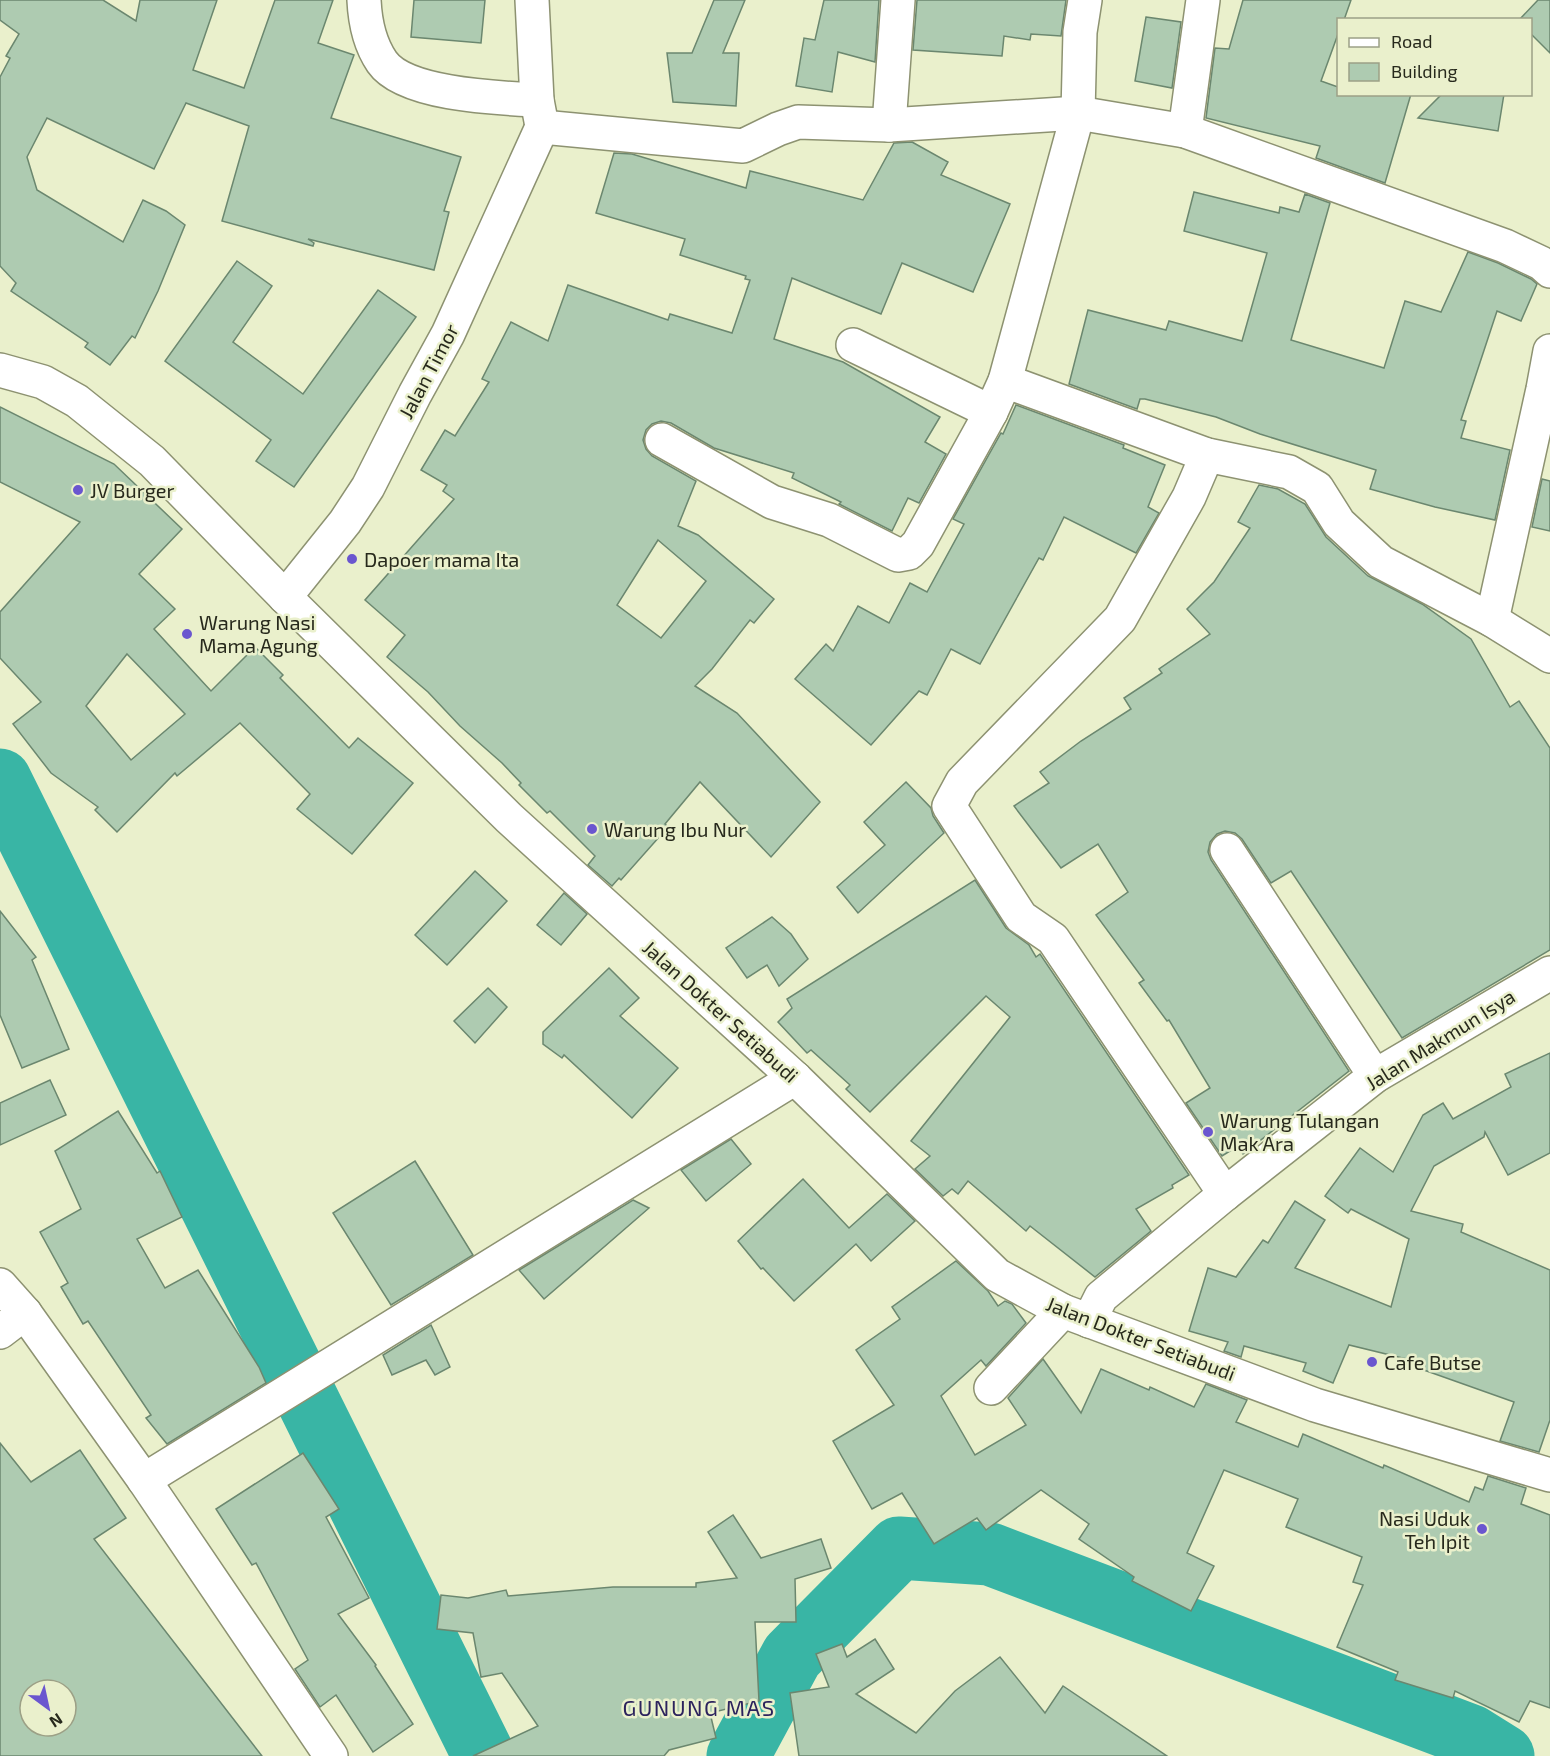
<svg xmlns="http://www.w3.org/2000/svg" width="1550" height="1756" font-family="'Exo 2',sans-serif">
	<rect width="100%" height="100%" fill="#eaf0cc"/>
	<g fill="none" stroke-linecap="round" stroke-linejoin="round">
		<g stroke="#39b5a5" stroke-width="63">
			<polyline points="0,780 484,1756"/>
			<polyline points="738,1756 792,1656 899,1548 990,1554 1471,1736 1503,1756"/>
		</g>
	</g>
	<g fill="#aecbb1" stroke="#6b876f" stroke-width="1.5" fill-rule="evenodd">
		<polygon points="0,0 103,0 136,21 140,0 217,0 193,70 244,88 275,0 333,0 318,43 354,55 331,118 461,157 444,211 449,212 434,270 308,239 314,243 313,246 222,221 249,126 186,103 154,169 47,118 27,157 37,190 123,242 143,200 166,211 185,225 158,291 135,338 132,336 110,365 85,347 88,343 11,291 16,283 0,266 0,77 10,58 6,56 19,34 0,20"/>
		<polygon points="414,0 485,0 481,43 411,37"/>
		<polygon points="714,0 745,0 723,53 739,53 736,106 673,102 667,53 692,53"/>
		<polygon points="824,0 879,0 875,62 838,52 832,92 796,86 804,38 815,40"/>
		<polygon points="917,0 1066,0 1061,36 1031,34 1030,40 1004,36 1002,56 913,50"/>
		<polygon points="1243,0 1351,0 1344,20 1338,20 1338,34 1321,81 1338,87 1338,94 1411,94 1385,183 1316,158 1320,146 1206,118 1215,48 1229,49"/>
		<polygon points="1538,0 1550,0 1550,53 1530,33 1530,20 1519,20"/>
		<polygon points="1146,17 1181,22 1172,88 1135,81"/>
		<polygon points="1442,94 1504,94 1498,131 1418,118"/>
		<path d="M912,142L948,162L941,175L1010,204L973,292L902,263L881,314L792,278L774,339L843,362L940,417L925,442L946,454L919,503L908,498L892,531L839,504L841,502L792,478L794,473L714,448L671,423L661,421L652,424L646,430L643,440L646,449L652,456L696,481L678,526L698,535L774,599L754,623L750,620L712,669L695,686L737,713L820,802L771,857L700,782L665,824L668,827L621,880L619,878L612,886L588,865L595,856L550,811L547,813L519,785L521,783L502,763L460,726L428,692L387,657L405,635L365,600L454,499L443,491L447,485L421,470L445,430L455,436L489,382L482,379L511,322L548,341L568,285L668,320L670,314L732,333L750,280L745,279L746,276L680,255L685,239L596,213L614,153L632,154L746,188L750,171L863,200L894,143ZM658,540L706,581L661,638L617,605Z"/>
		<polygon points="1194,192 1279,213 1280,207 1299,212 1305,194 1330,203 1291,340 1384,368 1405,301 1441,312 1468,252 1498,263 1531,279 1537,284 1521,321 1497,311 1461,420 1466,421 1461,438 1510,450 1495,520 1435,507 1370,489 1376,470 1260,434 1216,417 1145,399 1140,399 1137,409 1069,384 1088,310 1166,330 1169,321 1242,341 1267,253 1184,231"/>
		<polygon points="237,261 272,286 233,342 303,394 378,290 416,317 294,487 256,461 271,440 165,361"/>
		<polygon points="1016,405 1124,445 1123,448 1165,465 1148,507 1159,513 1136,553 1064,517 1043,560 1039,558 980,664 951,649 927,695 919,691 871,745 795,679 826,644 833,651 858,606 889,623 910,583 927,592 964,524 953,519 1001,433 1003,434"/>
		<path d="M0,407L114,464L182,529L139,574L175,609L154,629L211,691L255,647L283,675L280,678L349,748L358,738L413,783L352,854L297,809L310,794L240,723L177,776L175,773L117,832L95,810L98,807L51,773L13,724L41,702L0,658V612L80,522L0,482ZM127,654L185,714L131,760L86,706Z"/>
		<polygon points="1542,479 1550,481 1550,531 1532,527"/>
		<polygon points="1259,485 1278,489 1305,504 1326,537 1368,576 1422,604 1471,639 1510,707 1519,701 1550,748 1550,950 1402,1038 1291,871 1271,883 1242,839 1235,833 1225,831 1217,834 1210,842 1208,852 1211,860 1349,1071 1243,1154 1238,1146 1222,1156 1186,1103 1210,1088 1169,1020 1167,1021 1139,983 1144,980 1096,915 1128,892 1098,844 1061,868 1014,806 1049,783 1040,772 1081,741 1131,709 1124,698 1162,673 1159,669 1210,634 1187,609 1214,582 1250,528 1238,522"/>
		<polygon points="906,782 931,808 933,816 944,833 858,913 837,887 885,845 864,822"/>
		<polygon points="475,871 507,901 447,965 415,935"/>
		<polygon points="975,880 1006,928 1029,945 1036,957 1040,954 1189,1175 1172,1185 1173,1188 1136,1209 1151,1231 1095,1277 1030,1226 1026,1231 968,1181 958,1194 952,1189 943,1196 915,1169 930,1156 911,1141 1010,1017 986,996 870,1112 846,1089 850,1085 811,1050 807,1053 778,1022 792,1008 787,999"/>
		<polygon points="564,893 587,914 561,945 537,925"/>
		<polygon points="0,911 36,957 32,960 69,1049 22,1068 0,1015"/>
		<polygon points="772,917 791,934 808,959 779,986 767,965 747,978 726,948"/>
		<polygon points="609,968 639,998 620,1016 678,1068 632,1118 564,1055 562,1058 543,1044 543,1032"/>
		<polygon points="488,988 507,1007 475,1043 454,1021"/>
		<polygon points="1550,1053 1550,1153 1508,1175 1485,1132 1484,1137 1434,1166 1411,1211 1463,1224 1461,1232 1550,1270 1550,1420 1539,1452 1500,1441 1514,1402 1421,1369 1423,1363 1349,1345 1333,1383 1303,1371 1306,1363 1244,1346 1241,1357 1224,1351 1228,1342 1189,1331 1208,1268 1236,1277 1263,1240 1268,1243 1295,1201 1325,1220 1295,1268 1391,1307 1409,1239 1351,1209 1348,1213 1325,1196 1360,1148 1393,1172 1423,1115 1443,1103 1453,1119 1511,1087 1505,1074"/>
		<polygon points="50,1080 66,1115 0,1145 0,1103"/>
		<polygon points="118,1111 157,1173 160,1171 182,1217 137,1239 165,1288 198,1270 259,1367 266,1383 167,1444 146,1418 151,1415 88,1321 83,1324 61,1287 68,1283 40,1232 81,1209 55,1151"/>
		<polygon points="731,1139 751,1164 706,1201 681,1170"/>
		<polygon points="415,1161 473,1255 391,1305 333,1213"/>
		<polygon points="803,1179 849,1228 887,1194 915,1221 871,1261 856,1244 794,1301 763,1268 761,1269 738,1241"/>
		<polygon points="633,1200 649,1208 544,1299 519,1270"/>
		<polygon points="956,1261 988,1291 998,1306 1005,1301 1012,1304 1026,1323 986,1366 981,1360 941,1396 975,1455 1026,1425 1008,1398 1043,1359 1081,1413 1101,1369 1149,1390 1150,1387 1194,1407 1206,1384 1247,1400 1236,1422 1298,1447 1303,1434 1383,1468 1384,1465 1469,1502 1475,1487 1483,1490 1488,1476 1526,1488 1521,1504 1550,1515 1550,1708 1530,1701 1519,1722 1455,1691 1453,1698 1395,1680 1398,1672 1337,1647 1363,1585 1353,1582 1362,1557 1286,1527 1298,1499 1224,1470 1187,1553 1214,1566 1191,1611 1132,1581 1134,1577 1079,1539 1089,1524 1041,1490 986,1530 977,1518 934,1544 902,1493 872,1509 833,1441 894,1405 856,1350 900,1319 892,1307"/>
		<polygon points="431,1325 450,1367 435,1375 426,1360 392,1375 383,1355"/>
		<path d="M0,1443L31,1482L80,1450L126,1518L94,1539L262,1756H0ZM30,1690H66V1726H30Z"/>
		<polygon points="303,1453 339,1509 326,1517 369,1598 338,1614 376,1665 375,1666 413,1724 373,1752 336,1695 320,1707 295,1669 308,1660 256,1563 252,1565 216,1509"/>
		<polygon points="733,1515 761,1558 821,1539 831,1568 795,1579 796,1622 755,1622 759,1701 710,1713 716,1738 669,1750 664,1756 473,1756 538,1726 502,1673 481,1677 473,1633 437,1629 441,1595 468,1598 506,1590 508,1596 613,1587 696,1587 696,1583 737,1578 708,1532"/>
		<polygon points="875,1639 894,1669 856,1694 916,1733 955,1691 1000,1657 1045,1713 1063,1686 1167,1756 799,1756 790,1693 829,1687 816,1654 842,1644 847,1657"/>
	</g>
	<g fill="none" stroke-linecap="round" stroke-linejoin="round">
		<defs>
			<g id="minor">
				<path d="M364,0C365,22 369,43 382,62C405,95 499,98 537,100"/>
				<polyline points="532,0 537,100 541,121"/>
				<polyline points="889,125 898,0"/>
				<polyline points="542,127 743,146 778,129 798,122 889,125 1078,113 1185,131 1505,246 1541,263 1550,271"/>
				<polyline points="1185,131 1203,0"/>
				<polyline points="853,345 991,412"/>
				<polyline points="0,370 43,382 77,401 152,461 285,597 509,818 795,1078 997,1275 1063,1311 1315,1405 1550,1475"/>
				<polyline points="1005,381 1207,455 1289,472 1317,488 1339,523 1381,562 1492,620 1550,656"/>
				<polyline points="662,440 772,502 829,520 898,555 909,553 918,544 991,412 1005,381 1078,113 1080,32 1085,0"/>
				<polyline points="1207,455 1189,497 1120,619 962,782 949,806 1021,917 1053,939 1225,1194"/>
				<polyline points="285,597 345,522 368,487 415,394 448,334 542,127"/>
				<polyline points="1492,620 1543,389 1550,351"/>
				<polyline points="1227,850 1375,1076"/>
				<polyline points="0,1285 25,1313 144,1480 331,1756"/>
				<polyline points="1089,1321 1101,1297 1225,1194 1375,1076 1550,973"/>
				<polyline points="0,1332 25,1313"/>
				<polyline points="991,1388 1063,1311"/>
				<polyline points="144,1480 795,1078"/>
			</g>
		</defs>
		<use href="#minor" stroke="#8d9271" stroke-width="36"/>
		<use href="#minor" stroke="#fff" stroke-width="33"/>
	</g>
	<g fill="#6a56cf" stroke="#eaf0cc" stroke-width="2">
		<circle cx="78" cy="490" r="6"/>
		<circle cx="352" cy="559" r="6"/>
		<circle cx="187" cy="634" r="6"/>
		<circle cx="592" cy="829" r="6"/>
		<circle cx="1208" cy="1132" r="6"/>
		<circle cx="1372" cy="1362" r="6"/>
		<circle cx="1482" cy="1529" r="6"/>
	</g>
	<g text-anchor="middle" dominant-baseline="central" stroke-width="5" stroke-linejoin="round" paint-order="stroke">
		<g font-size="20" fill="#27291c" stroke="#eaf0cc">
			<text transform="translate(428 371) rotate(-62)">Jalan Timor</text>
			<text transform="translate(721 1011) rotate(42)">Jalan Dokter Setiabudi</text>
			<text transform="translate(1440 1039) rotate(-32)">Jalan Makmun Isya</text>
			<text transform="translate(1141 1338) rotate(21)">Jalan Dokter Setiabudi</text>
		</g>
		<g font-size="20" fill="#27291c" stroke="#eaf0cc" text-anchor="start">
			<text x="90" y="490">JV Burger</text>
			<text x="364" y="559">Dapoer mama Ita</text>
			<text x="199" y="622">Warung Nasi<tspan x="199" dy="23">Mama Agung</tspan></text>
			<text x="604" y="829">Warung Ibu Nur</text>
			<text x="1220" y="1120">Warung Tulangan<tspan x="1220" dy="23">Mak Ara</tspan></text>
			<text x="1384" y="1362">Cafe Butse</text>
			<text x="1470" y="1518" text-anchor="end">Nasi Uduk<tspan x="1470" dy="23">Teh Ipit</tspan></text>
		</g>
		<g font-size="22" letter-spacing="1.5" fill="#2c235d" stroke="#eaf0cc">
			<text x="699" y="1707">GUNUNG MAS</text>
		</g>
	</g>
	<rect x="1337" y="18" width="195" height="78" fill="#eaf0cc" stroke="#9ca086" stroke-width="1.5"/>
	<rect x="1349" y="38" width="30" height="9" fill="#ffffff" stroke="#9ca086" stroke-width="1.5"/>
	<text x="1391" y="48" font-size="18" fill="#27291c">Road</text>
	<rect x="1349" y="63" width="30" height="18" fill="#aecbb1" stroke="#9ca086" stroke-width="1.5"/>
	<text x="1391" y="78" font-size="18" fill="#27291c">Building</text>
	<g transform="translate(48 1708) rotate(147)"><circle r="28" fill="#eaf0cc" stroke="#9ca086" stroke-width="1.5"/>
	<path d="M0-4.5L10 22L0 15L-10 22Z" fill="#6a56cf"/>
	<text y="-9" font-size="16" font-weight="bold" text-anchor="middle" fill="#27291c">N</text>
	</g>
</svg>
